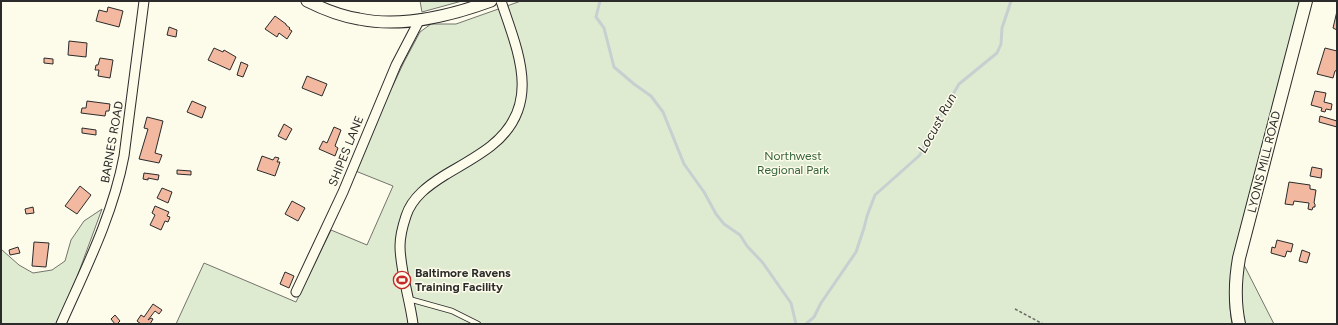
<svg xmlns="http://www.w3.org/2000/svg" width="1338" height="325" font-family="Figtree,sans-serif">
	<rect width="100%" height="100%" fill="#fdfbea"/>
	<g fill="#deebd1" stroke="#74746e">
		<polygon points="420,1 462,1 422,12"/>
		<path d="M521,1H1300L1231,272C1229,290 1229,306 1232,324H176L204,263L296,302L331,230L367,245L393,186L353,170L404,62L420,32L431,24H456Z"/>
		<polygon points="102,209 77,277 56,324 1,324 1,251 2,250 19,265 33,273 52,270 65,261 71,240 84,221"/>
		<polygon points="1243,263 1274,324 1244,324 1240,310"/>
	</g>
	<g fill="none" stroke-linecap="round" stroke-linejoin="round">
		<g stroke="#c7d0d0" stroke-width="3">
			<polyline points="600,1 596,17 604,28 614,67 634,84 651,96 663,112 684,164 704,192 716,214 724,224 740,235 747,246 763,263 791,303 796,324"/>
			<polyline points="806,324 814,317 821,303 856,252 864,228 867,216 875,195 920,155 928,137 959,84 997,53 1001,44 1002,28 1011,1"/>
		</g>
	</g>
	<g fill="#f2b8a0" stroke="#2b2b2b">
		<polygon points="108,7 123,11 119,27 96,21 99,10 107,12"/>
		<polygon points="1337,11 1337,30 1333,28"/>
		<polygon points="275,16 286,24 286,25 290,28 289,29 292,31 287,39 279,33 277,37 265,29"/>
		<polygon points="169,27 177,30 176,37 167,35"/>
		<polygon points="69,41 87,43 86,57 68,55"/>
		<polygon points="214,48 223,52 224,50 236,57 230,70 208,60"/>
		<polygon points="1325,48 1337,51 1337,70 1335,71 1333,78 1317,74"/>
		<polygon points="44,58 53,59 53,64 44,63"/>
		<polygon points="100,58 113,60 110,78 98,76 99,70 95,70 96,65 98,65"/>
		<polygon points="241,62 248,65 243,77 237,75"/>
		<polygon points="307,76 327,84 322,96 302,88"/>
		<polygon points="1315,91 1326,93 1324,102 1332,104 1331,110 1326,109 1325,112 1321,111 1322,108 1311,105"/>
		<polygon points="87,101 110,104 109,111 106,111 105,116 81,113 82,108 86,108"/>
		<polygon points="192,101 206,107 202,118 187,112"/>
		<polygon points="1320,116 1337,121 1337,127 1319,122"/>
		<polygon points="147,117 163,121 155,153 162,155 159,163 139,159 148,129 144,128"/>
		<polygon points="284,124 292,129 286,140 278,136"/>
		<polygon points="334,127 341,130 335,146 338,148 335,156 319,149 323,141 327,143"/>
		<polygon points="82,128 96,130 96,135 82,133"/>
		<polygon points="262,156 273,160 275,157 279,158 277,162 280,162 275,176 257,170"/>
		<polygon points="1312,167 1322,169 1321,178 1310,176"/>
		<polygon points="177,170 191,171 191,175 177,174"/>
		<polygon points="144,173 159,175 158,180 148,178 148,180 143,179"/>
		<polygon points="1289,182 1310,185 1310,189 1316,190 1314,203 1315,204 1315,207 1313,207 1312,210 1308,209 1309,203 1294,201 1293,205 1285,204"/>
		<polygon points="80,186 91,195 77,214 65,206"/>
		<polygon points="162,188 172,192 168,203 157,198"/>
		<polygon points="292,201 305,208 298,221 285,214"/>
		<polygon points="155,206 169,212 167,216 170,217 168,222 165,221 161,230 150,225 155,215 152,213"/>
		<polygon points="33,207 34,213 26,214 25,209"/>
		<polygon points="1277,240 1293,244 1291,252 1287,251 1285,257 1271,253 1272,247 1275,248"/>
		<polygon points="34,242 49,243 46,267 32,266"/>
		<polygon points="18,247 20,253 10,255 9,250"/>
		<polygon points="1302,250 1310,253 1307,263 1299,261"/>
		<polygon points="285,272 294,276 289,288 280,284"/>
		<polygon points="153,304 162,310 159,314 155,311 148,320 151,318 153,319 150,324 141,324 137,321 141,315 144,317"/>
		<polygon points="115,315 120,321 117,324 115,324 111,319"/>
	</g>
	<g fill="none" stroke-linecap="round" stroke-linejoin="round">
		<defs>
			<polyline id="service" points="409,299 452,311 478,324"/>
			<g id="minor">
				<polyline points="296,292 343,192 396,65 420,19"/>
				<path d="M61,324C85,270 113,215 124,156L144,1"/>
				<path d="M413,324C410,300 400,270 400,246C400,237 403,225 406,216C412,197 429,185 445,175C460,166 477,157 491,146C543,105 518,52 501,1"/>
			</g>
			<path id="tertiary" d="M307,1C323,9 340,16 359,19C403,28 450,16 491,1"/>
			<path id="secondary" d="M1239,324C1234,301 1235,281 1239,258L1306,1"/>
		</defs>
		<use href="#service" stroke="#2b2b2b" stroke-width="6"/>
		<use href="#minor" stroke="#2b2b2b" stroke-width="11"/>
		<use href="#tertiary" stroke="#2b2b2b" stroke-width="13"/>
		<use href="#secondary" stroke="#2b2b2b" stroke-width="14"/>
		<polyline stroke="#6a6964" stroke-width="1.5" stroke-dasharray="3 2" stroke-linecap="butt" points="1015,309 1043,324"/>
		<use href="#service" stroke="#fdfbea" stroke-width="4.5"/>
		<use href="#minor" stroke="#fdfbea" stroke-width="9"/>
		<use href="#tertiary" stroke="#fdfbea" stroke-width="11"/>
		<use href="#secondary" stroke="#fdfbea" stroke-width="12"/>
	</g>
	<defs>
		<symbol id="stadium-ring" viewBox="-11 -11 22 22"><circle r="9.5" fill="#fdfbea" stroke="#c62828" stroke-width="1.5"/><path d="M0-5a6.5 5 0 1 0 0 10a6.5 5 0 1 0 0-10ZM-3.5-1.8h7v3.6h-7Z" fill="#c62828"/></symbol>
	</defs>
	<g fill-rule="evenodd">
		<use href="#stadium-ring" x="392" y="270" width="20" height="20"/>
	</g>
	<g text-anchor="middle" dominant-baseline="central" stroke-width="3" stroke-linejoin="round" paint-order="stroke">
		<g font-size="12" fill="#2b2b2b" stroke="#fdfbea">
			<text transform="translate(112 142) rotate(-80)">BARNES ROAD</text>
			<text transform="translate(346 151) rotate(-68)">SHIPES LANE</text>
			<text transform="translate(1264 162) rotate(-76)">LYONS MILL ROAD</text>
		</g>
		<g font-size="12" fill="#34623c" stroke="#fdfbea">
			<text x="793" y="156">Northwest<tspan x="793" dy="14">Regional Park</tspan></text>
		</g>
		<g font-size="12" font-weight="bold" fill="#2b2b2b" stroke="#fdfbea" text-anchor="start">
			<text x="415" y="273">Baltimore Ravens<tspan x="415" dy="14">Training Facility</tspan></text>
		</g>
		<g font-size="13" font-style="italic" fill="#2b2b2b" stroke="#fdfbea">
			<text transform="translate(937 123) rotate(-61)">Locust Run</text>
		</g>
	</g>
	<rect width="1338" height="325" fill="none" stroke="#2b2b2b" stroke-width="4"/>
</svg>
